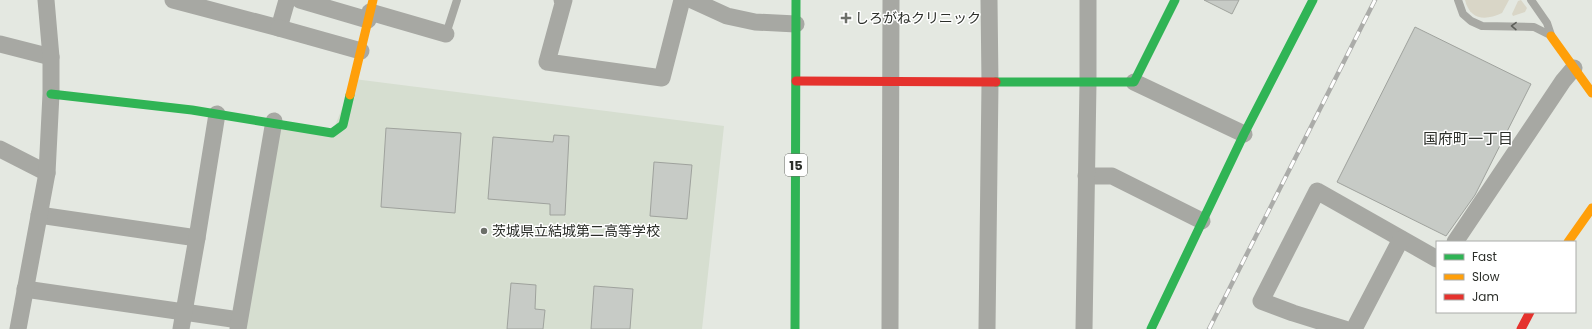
<svg xmlns="http://www.w3.org/2000/svg" width="1592" height="329" font-family="Poppins,'Noto Sans JP',sans-serif">
	<rect width="100%" height="100%" fill="#e4e8e1"/>
	<polygon fill="#d6ded0" points="354,79 724,126 702,329 240,329 274,121 332,133"/>
	<g fill="#d9d6c7">
		<path d="M1465,0H1509L1502,13C1485,21 1470,20 1465,0Z"/>
		<polygon points="1521,0 1527,8 1525,12 1513,16 1512,14 1518,1"/>
	</g>
	<g fill="#c7cbc6" stroke="#9fa29d">
		<polygon points="1204,0 1239,0 1232,14"/>
		<polygon points="1415,27 1531,84 1475,195 1446,236 1337,182"/>
		<polygon points="386,128 461,133 455,213 381,207"/>
		<polygon points="554,135 569,136 565,215 550,215 550,204 488,199 493,137 553,142"/>
		<polygon points="654,162 692,165 687,219 650,216"/>
		<polygon points="511,283 536,285 535,309 545,310 543,329 507,329"/>
		<polygon points="594,286 633,289 630,329 591,329"/>
	</g>
	<g fill="none" stroke-linecap="round" stroke-linejoin="round">
		<g stroke="#a7a8a3" stroke-width="8">
			<polyline points="1458,0 1463,14 1471,21 1482,26 1534,27 1550,35"/>
			<polyline points="1531,0 1547,23 1551,35"/>
			<polyline points="446,34 457,0"/>
		</g>
		<g stroke="#a7a8a3" stroke-width="17">
			<polyline points="173,0 279,28 287,0"/>
			<polyline points="300,0 368,20"/>
			<polyline points="562,0 564,0 547,62 662,78 682,0"/>
			<polyline points="692,0 727,16 755,22 796,24"/>
			<polyline points="370,12 446,34"/>
			<polyline points="279,28 361,51"/>
			<polyline points="0,44 51,57"/>
			<polyline points="1134,82 1244,134"/>
			<polyline points="0,149 47,173"/>
			<polyline points="1086,176 1112,176 1202,221"/>
			<polyline points="39,215 197,238"/>
			<polyline points="1455,242 1563,81 1574,68"/>
			<polyline points="25,289 239,320"/>
			<polyline points="18,329 47,173 51,94 51,57 46,0"/>
			<polyline points="181,329 197,238 217,114"/>
			<polyline points="238,329 274,121"/>
			<polyline points="890,329 891,0"/>
			<polyline points="987,329 990,83 989,0"/>
			<polyline points="1084,329 1088,83 1088,0"/>
			<polyline points="1345,329 1293,313 1261,301 1317,191 1437,259"/>
			<polyline points="1354,329 1401,239"/>
		</g>
		<g stroke="#30b455" stroke-width="9">
			<polyline points="996,82 1134,82 1175,0"/>
			<polyline points="51,94 192,110 332,133 343,125 350,95"/>
			<polyline points="795,329 796,0"/>
			<polyline points="1151,329 1244,134 1313,0"/>
		</g>
		<g stroke="#ff9f0a" stroke-width="9">
			<polyline points="1551,36 1592,93"/>
			<polyline points="350,95 373,0"/>
			<polyline points="1568,242 1592,208"/>
		</g>
		<g stroke="#e5322d" stroke-width="9">
			<polyline points="796,81 996,82"/>
			<polyline points="1521,329 1530,312"/>
		</g>
		<defs>
			<polyline id="rail" points="1209,329 1375,0"/>
		</defs>
		<use href="#rail" stroke="#abaca9" stroke-width="4.5"/>
		<use href="#rail" stroke="#fff" stroke-width="3" stroke-dasharray="9" stroke-linecap="butt"/>
	</g>
	<defs><path id="oneway-chevron" d="M-2-3.5L2.5 0L-2 3.5" fill="none" stroke-width="1.6" stroke-linecap="round" stroke-linejoin="round"/></defs>
	<use stroke="#5d5f5a" href="#oneway-chevron" transform="translate(1514 26) rotate(-179)"/>
	<g fill="#6c6f69" stroke="#fff" stroke-width="1.5">
		<path d="M844 12h4v4h4v4h-4v4h-4v-4h-4v-4h4z"/>
		<circle cx="484" cy="231" r="4"/>
	</g>
	<g text-anchor="middle" dominant-baseline="central" stroke-width="3" stroke-linejoin="round" paint-order="stroke">
		<rect fill="#fff" stroke="#6b6d69" stroke-width="1" x="785" y="154" width="22" height="22" rx="3"/>
		<g font-size="13" font-weight="bold" fill="#2b2e29">
			<text x="796" y="165">15</text>
		</g>
		<g font-size="14" fill="#2b2e29" stroke="#fff" text-anchor="start">
			<text x="855" y="18">しろがねクリニック</text>
			<text x="492" y="231">茨城県立結城第二高等学校</text>
		</g>
		<g font-size="15" fill="#2b2e29" stroke="#fff">
			<text x="1468" y="138">国府町一丁目</text>
		</g>
	</g>
	<rect x="1436" y="241" width="140" height="72" fill="#ffffff" stroke="#aaaba9"/>
	<rect x="1444" y="254" width="20" height="6" fill="#30b455" stroke="#aaaba9"/>
	<text x="1472" y="261" font-size="12" fill="#2b2e29">Fast</text>
	<rect x="1444" y="274" width="20" height="6" fill="#ff9f0a" stroke="#aaaba9"/>
	<text x="1472" y="281" font-size="12" fill="#2b2e29">Slow</text>
	<rect x="1444" y="294" width="20" height="6" fill="#e5322d" stroke="#aaaba9"/>
	<text x="1472" y="301" font-size="12" fill="#2b2e29">Jam</text>
</svg>
